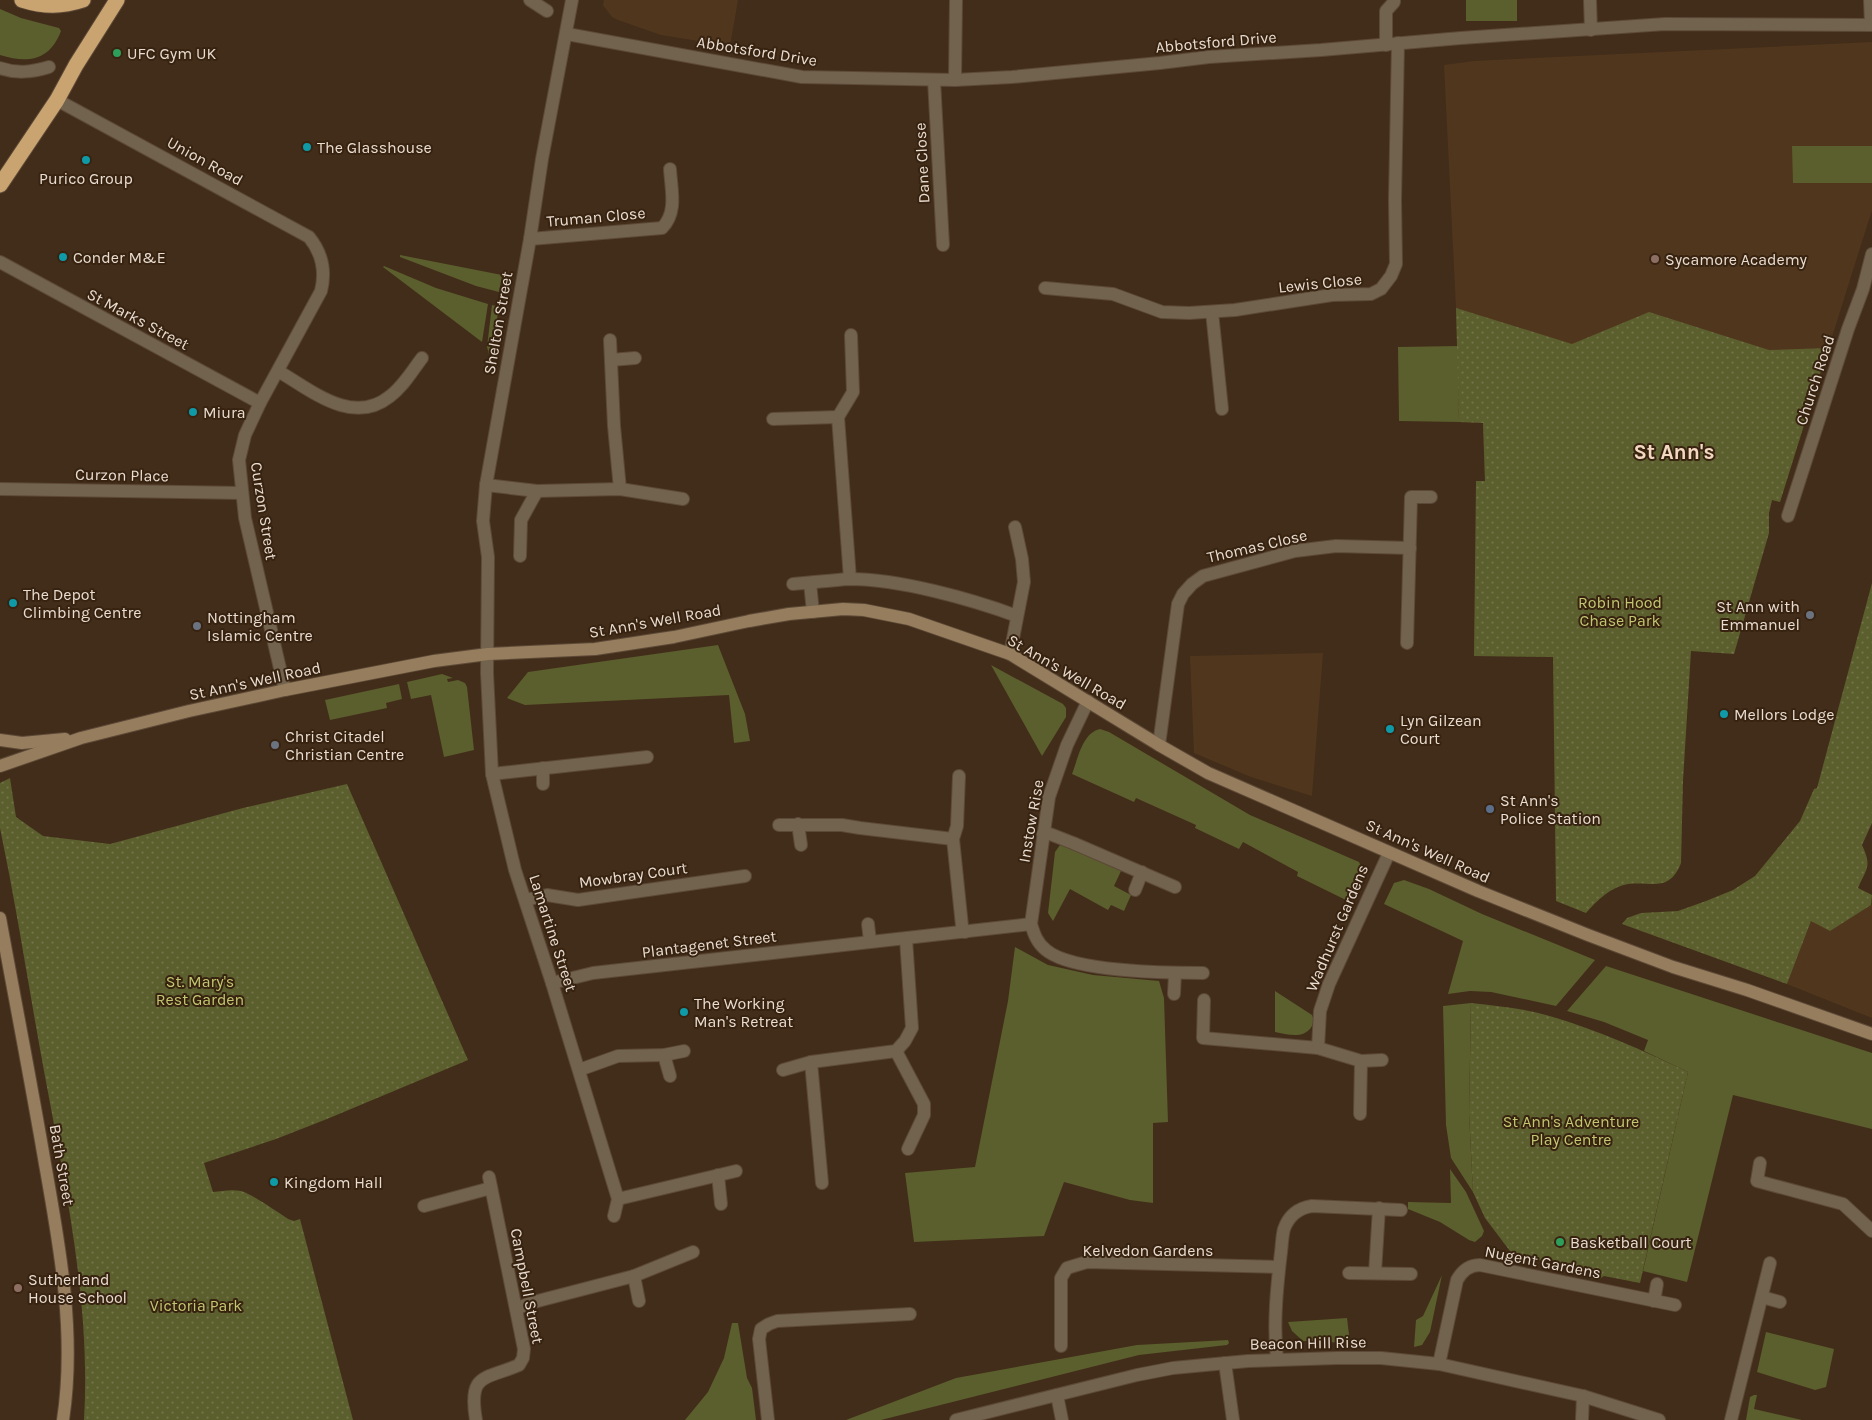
<svg xmlns="http://www.w3.org/2000/svg" width="1872" height="1420" font-family="Karla,sans-serif">
	<defs>
		<pattern id="park-dots" width="8" height="8" patternUnits="userSpaceOnUse" patternTransform="scale(1.25)"><rect width="8" height="8" fill="#5b5e2d"/><path d="M2 2h.1M6 6h.1" fill="none" stroke="#73744a" stroke-width="1.8" stroke-linecap="round"/></pattern>
	</defs>
	<rect width="100%" height="100%" fill="#422d1a"/>
	<g fill="#50361d">
		<polygon points="604,0 738,0 730,46 661,35 618,20 612,17 603,5"/>
		<polygon points="1872,42 1872,210 1780,502 1772,500 1769,513 1485,482 1483,423 1459,422 1456,308 1444,65 1474,61"/>
		<polygon points="1323,653 1312,796 1251,777 1194,753 1190,656"/>
		<polygon points="1872,902 1872,1018 1787,984 1811,921 1871,905"/>
	</g>
	<g fill="#5b5e2d">
		<rect x="1466" y="0" width="51" height="21"/>
		<path d="M0,9L21,18L59,28L61,31C50,60 29,64 0,55Z"/>
		<polygon points="1792,146 1872,146 1872,183 1793,183"/>
		<polygon points="400,255 502,275 499,292 476,286 400,257"/>
		<polygon points="384,266 436,288 488,304 482,342 383,267"/>
		<polygon points="492,305 499,307 491,354 489,354 487,347"/>
		<polygon points="1458,346 1459,422 1399,421 1398,347"/>
		<polygon points="718,645 745,714 750,741 734,743 729,695 525,705 507,698 528,672"/>
		<polygon points="991,665 1063,704 1066,708 1066,717 1042,756"/>
		<polygon points="442,674 453,678 447,679 448,682 458,680 465,683 467,687 474,750 444,757 431,695 411,699 407,682"/>
		<polygon points="399,684 402,699 386,703 387,708 330,720 325,700"/>
		<path d="M1100,729L1109,732L1250,815L1359,862C1367,877 1359,889 1352,903L1297,876L1298,872L1243,842L1239,849L1195,828L1196,825L1136,798L1134,802L1072,774C1078,759 1082,733 1100,729Z"/>
		<polygon points="1060,845 1064,845 1121,871 1114,886 1131,895 1124,911 1111,905 1108,910 1070,889 1053,921 1048,913 1055,852"/>
		<polygon points="1404,880 1429,889 1482,914 1595,960 1556,1006 1491,992 1470,991 1448,994 1463,941 1384,904 1394,883"/>
		<polygon points="1015,947 1048,965 1093,975 1159,981 1164,998 1168,1122 1153,1123 1153,1203 1130,1200 1064,1182 1044,1236 914,1242 905,1173 975,1167 1008,1001"/>
		<polygon points="1606,966 1872,1053 1872,1129 1733,1095 1687,1282 1643,1271 1688,1072 1644,1051 1648,1040 1604,1022 1567,1011"/>
		<path d="M1275,991L1312,1015C1317,1026 1306,1036 1295,1035C1288,1035 1281,1033 1275,1032Z"/>
		<polygon points="1471,1003 1469,1113 1473,1192 1451,1158 1446,1125 1443,1006"/>
		<polygon points="1450,1169 1466,1192 1484,1231 1482,1236 1475,1242 1469,1240 1440,1222 1408,1209 1408,1202 1451,1203"/>
		<polygon points="1442,1275 1430,1332 1422,1345 1414,1347 1416,1320 1423,1316"/>
		<polygon points="1347,1318 1350,1343 1303,1341 1292,1331 1288,1322"/>
		<polygon points="732,1323 738,1323 747,1378 752,1388 756,1420 685,1420 708,1392 724,1358"/>
		<polygon points="1766,1332 1834,1349 1826,1387 1815,1390 1757,1372"/>
		<polygon points="1228,1340 1229,1343 1227,1345 1139,1355 881,1420 846,1420 956,1378 1137,1345"/>
		<polygon points="1754,1395 1757,1395 1754,1409 1802,1420 1746,1420 1750,1397"/>
	</g>
	<g fill="url(#park-dots)">
		<path d="M1456,308L1572,344L1649,312L1769,350L1828,348L1780,502L1772,500L1769,513V533L1734,654L1691,651L1683,781L1681,863C1669,893 1652,881 1628,884C1611,887 1597,900 1586,913L1556,901L1553,657L1474,656L1476,481H1485L1483,423L1459,422Z"/>
		<path d="M1872,583V823L1862,845C1872,867 1867,867 1858,888L1872,895L1871,905L1830,931L1811,921L1787,984L1622,924L1627,918L1641,913L1678,911L1706,901L1733,890L1755,876L1800,821L1814,789L1817,788Z"/>
		<path d="M10,778L16,817L43,836L110,844L243,808L347,784L468,1060L327,1119L276,1139L204,1163L213,1192C222,1191 232,1189 241,1191C252,1194 277,1212 288,1219L294,1221L300,1219L353,1420H84C91,1305 65,1184 44,1071C29,990 17,909 0,828V783Z"/>
		<path d="M1471,1003C1496,1006 1522,1008 1546,1015C1596,1029 1642,1050 1688,1072L1640,1283L1604,1276L1598,1280L1588,1278L1589,1270L1513,1255L1485,1218L1473,1192L1469,1113Z"/>
	</g>
	<g fill="none" stroke-linecap="round" stroke-linejoin="round">
		<defs>
			<g id="street">
				<polyline points="530,0 547,11"/>
				<polyline points="572,0 542,159 530,239 486,485 483,521 488,557 487,673 492,774 515,870 552,983 618,1199 614,1216"/>
				<polyline points="1590,0 1591,30"/>
				<polyline points="1870,0 1871,25"/>
				<polyline points="567,34 802,77 955,80 1012,77 1160,63 1209,57 1321,50 1461,38 1665,24 1872,25"/>
				<polyline points="1386,45 1386,11 1394,2 1394,0"/>
				<path d="M0,68C17,74 32,72 49,67"/>
				<polyline points="934,80 943,245"/>
				<polyline points="955,80 956,0"/>
				<path d="M57,100L309,237C322,253 326,271 321,291L260,403L245,435L239,460L245,518L285,690"/>
				<path d="M530,239L662,228C678,212 671,189 670,169"/>
				<polyline points="0,262 260,403"/>
				<polyline points="1045,288 1113,294 1162,312 1189,313 1235,310 1332,295 1371,294 1381,289 1391,276 1396,264 1395,200 1398,43"/>
				<polyline points="1212,312 1222,409"/>
				<polyline points="610,340 614,426 620,489"/>
				<polyline points="611,360 635,358"/>
				<path d="M278,371C311,390 352,426 389,397C403,387 412,371 422,358"/>
				<polyline points="773,419 838,417"/>
				<polyline points="486,485 537,491 620,489 683,499"/>
				<polyline points="0,489 242,493"/>
				<polyline points="1788,516 1848,329 1863,289 1872,254"/>
				<polyline points="520,556 521,520 537,491"/>
				<polyline points="850,579 838,417 853,392 851,335"/>
				<polyline points="810,583 813,612"/>
				<path d="M793,584C811,583 831,580 850,579C899,579 971,599 1017,616"/>
				<polyline points="1407,643 1411,497 1431,497"/>
				<polyline points="1010,654 1024,582 1022,559 1015,527"/>
				<path d="M1088,701L1067,745L1049,797L1031,924C1034,934 1037,943 1046,950C1072,972 1168,973 1203,973"/>
				<polyline points="1159,745 1178,604 1183,594 1192,584 1203,576 1295,551 1336,546 1410,548"/>
				<polyline points="543,768 543,784"/>
				<polyline points="492,774 647,757"/>
				<polyline points="959,776 957,826 953,839 962,926 965,932"/>
				<polyline points="798,824 801,845"/>
				<polyline points="779,825 842,825 860,828 953,839"/>
				<polyline points="1043,834 1050,834 1073,843 1175,887"/>
				<polyline points="1135,890 1142,872"/>
				<polyline points="526,900 547,895 578,900 745,876"/>
				<polyline points="868,924 870,941"/>
				<polyline points="552,983 593,973 1031,924"/>
				<polyline points="1174,994 1175,973"/>
				<polyline points="1204,1000 1203,1038 1318,1048 1320,1011 1329,984 1389,853"/>
				<polyline points="1318,1048 1361,1061 1360,1114"/>
				<polyline points="896,1051 924,1104 924,1115 908,1149"/>
				<polyline points="664,1055 670,1076"/>
				<polyline points="1361,1061 1382,1060"/>
				<polyline points="811,1062 822,1183"/>
				<polyline points="579,1070 618,1056 664,1055 684,1051"/>
				<polyline points="783,1070 811,1062 896,1051 905,1041 912,1028 906,939"/>
				<polyline points="1760,1163 1757,1181 1843,1204 1872,1231"/>
				<polyline points="718,1175 721,1204"/>
				<polyline points="618,1199 736,1171"/>
				<polyline points="424,1206 491,1188"/>
				<polyline points="1349,1273 1411,1274"/>
				<polyline points="1375,1273 1379,1208"/>
				<polyline points="634,1276 639,1301"/>
				<polyline points="1762,1297 1780,1302"/>
				<polyline points="1654,1301 1657,1284"/>
				<polyline points="516,1309 530,1303 634,1276 693,1252"/>
				<polyline points="1061,1346 1061,1278 1067,1268 1087,1262 1279,1267"/>
				<path d="M1277,1359C1273,1324 1277,1286 1281,1252C1282,1245 1282,1236 1284,1229C1289,1215 1299,1208 1312,1206L1401,1210"/>
				<polyline points="1225,1363 1233,1420"/>
				<path d="M1439,1364L1457,1280C1462,1271 1469,1265 1480,1265L1675,1305"/>
				<polyline points="1057,1395 1062,1420"/>
				<path d="M476,1420C468,1373 484,1380 519,1365L523,1358L524,1349L489,1177"/>
				<polyline points="768,1420 759,1339 761,1329 769,1324 777,1321 910,1314"/>
				<polyline points="956,1420 1137,1375 1173,1368 1248,1361 1337,1358 1381,1358 1439,1364 1583,1396 1659,1420"/>
				<polyline points="1582,1420 1583,1396"/>
				<polyline points="1731,1420 1770,1263"/>
			</g>
			<g id="secondary">
				<polyline points="0,740 22,743 65,739"/>
				<polyline points="0,766 81,738 189,711 285,690 434,661 488,654 595,649 674,637 749,621 789,614 843,609 864,610 909,619 1010,654 1159,745 1208,773 1478,891 1588,935 1673,967 1747,990 1872,1034"/>
				<path d="M0,918C15,1000 31,1082 45,1164C60,1248 76,1335 63,1420"/>
			</g>
			<g id="highway">
				<path d="M22,0C44,7 62,7 83,0"/>
				<polyline points="0,185 57,100 76,65 117,0"/>
			</g>
		</defs>
		<use href="#street" stroke="#5d4937" stroke-width="14"/>
		<use href="#secondary" stroke="#5d4937" stroke-width="14"/>
		<use href="#highway" stroke="#5d4937" stroke-width="17"/>
		<use href="#street" stroke="#72634f" stroke-width="12"/>
		<use href="#secondary" stroke="#957d5d" stroke-width="12"/>
		<use href="#highway" stroke="#c9a471" stroke-width="15"/>
	</g>
	<g fill="#2e9e5b" stroke="#372310" stroke-width="2">
		<circle cx="117" cy="53" r="5"/>
		<circle cx="1560" cy="1242" r="5"/>
	</g>
	<g fill="#0f9aa8" stroke="#372310" stroke-width="2">
		<circle cx="307" cy="147" r="5"/>
		<circle cx="86" cy="160" r="5"/>
		<circle cx="63" cy="257" r="5"/>
		<circle cx="193" cy="412" r="5"/>
		<circle cx="13" cy="603" r="5"/>
		<circle cx="1724" cy="714" r="5"/>
		<circle cx="1390" cy="729" r="5"/>
		<circle cx="684" cy="1012" r="5"/>
		<circle cx="274" cy="1182" r="5"/>
	</g>
	<g fill="#8d6e63" stroke="#372310" stroke-width="2">
		<circle cx="1655" cy="259" r="5"/>
		<circle cx="18" cy="1288" r="5"/>
	</g>
	<g fill="#6b7280" stroke="#372310" stroke-width="2">
		<circle cx="1810" cy="615" r="5"/>
		<circle cx="197" cy="626" r="5"/>
		<circle cx="275" cy="745" r="5"/>
	</g>
	<circle fill="#5c6f8a" stroke="#372310" stroke-width="2" cx="1490" cy="809" r="5"/>
	<g text-anchor="middle" dominant-baseline="central" stroke-width="4" stroke-linejoin="round" paint-order="stroke">
		<g font-size="16" fill="#e9dcd0" stroke="#372310">
			<text transform="translate(1216 42) rotate(-5)">Abbotsford Drive</text>
			<text transform="translate(757 51) rotate(9)">Abbotsford Drive</text>
			<text transform="translate(205 161) rotate(29)">Union Road</text>
			<text transform="translate(922 163) rotate(-93)">Dane Close</text>
			<text transform="translate(596 217) rotate(-5)">Truman Close</text>
			<text transform="translate(1320 283) rotate(-6)">Lewis Close</text>
			<text transform="translate(138 319) rotate(28)">St Marks Street</text>
			<text transform="translate(498 323) rotate(-80)">Shelton Street</text>
			<text transform="translate(1815 380) rotate(-72)">Church Road</text>
			<text transform="translate(122 475) rotate(1)">Curzon Place</text>
			<text transform="translate(264 511) rotate(81)">Curzon Street</text>
			<text transform="translate(1257 546) rotate(-13)">Thomas Close</text>
			<text transform="translate(655 621) rotate(-10)">St Ann's Well Road</text>
			<text transform="translate(1067 672) rotate(30)">St Ann's Well Road</text>
			<text transform="translate(255 681) rotate(-12)">St Ann's Well Road</text>
			<text transform="translate(1031 821) rotate(-80)">Instow Rise</text>
			<text transform="translate(1428 851) rotate(24)">St Ann's Well Road</text>
			<text transform="translate(633 875) rotate(-8)">Mowbray Court</text>
			<text transform="translate(1337 928) rotate(-67)">Wadhurst Gardens</text>
			<text transform="translate(553 933) rotate(72)">Lamartine Street</text>
			<text transform="translate(709 944) rotate(-7)">Plantagenet Street</text>
			<text transform="translate(62 1165) rotate(80)">Bath Street</text>
			<text x="1148" y="1250">Kelvedon Gardens</text>
			<text transform="translate(1543 1262) rotate(11)">Nugent Gardens</text>
			<text transform="translate(527 1286) rotate(79)">Campbell Street</text>
			<text transform="translate(1308 1343) rotate(-1)">Beacon Hill Rise</text>
		</g>
		<g font-size="16" fill="#e9dcd0" stroke="#372310" text-anchor="start">
			<text x="127" y="53">UFC Gym UK</text>
			<text x="317" y="147">The Glasshouse</text>
			<text x="86" y="178" text-anchor="middle">Purico Group</text>
			<text x="73" y="257">Conder M&amp;E</text>
			<text x="1665" y="259">Sycamore Academy</text>
			<text x="203" y="412">Miura</text>
			<text x="23" y="594">The Depot<tspan x="23" dy="18">Climbing Centre</tspan></text>
			<text x="1800" y="606" text-anchor="end">St Ann with<tspan x="1800" dy="18">Emmanuel</tspan></text>
			<text x="207" y="617">Nottingham<tspan x="207" dy="18">Islamic Centre</tspan></text>
			<text x="1734" y="714">Mellors Lodge</text>
			<text x="1400" y="720">Lyn Gilzean<tspan x="1400" dy="18">Court</tspan></text>
			<text x="285" y="736">Christ Citadel<tspan x="285" dy="18">Christian Centre</tspan></text>
			<text x="1500" y="800">St Ann's<tspan x="1500" dy="18">Police Station</tspan></text>
			<text x="694" y="1003">The Working<tspan x="694" dy="18">Man's Retreat</tspan></text>
			<text x="284" y="1182">Kingdom Hall</text>
			<text x="1570" y="1242">Basketball Court</text>
			<text x="28" y="1279">Sutherland<tspan x="28" dy="18">House School</tspan></text>
		</g>
		<g font-size="16" fill="#c2c871" stroke="#372310">
			<text x="1620" y="602">Robin Hood<tspan x="1620" dy="18">Chase Park</tspan></text>
			<text x="200" y="981">St. Mary's<tspan x="200" dy="18">Rest Garden</tspan></text>
			<text x="1571" y="1121">St Ann's Adventure<tspan x="1571" dy="18">Play Centre</tspan></text>
			<text x="196" y="1305">Victoria Park</text>
		</g>
		<g font-size="21" font-weight="bold" fill="#f4d9c2" stroke="#372310">
			<text x="1674" y="452">St Ann's</text>
		</g>
	</g>
</svg>
